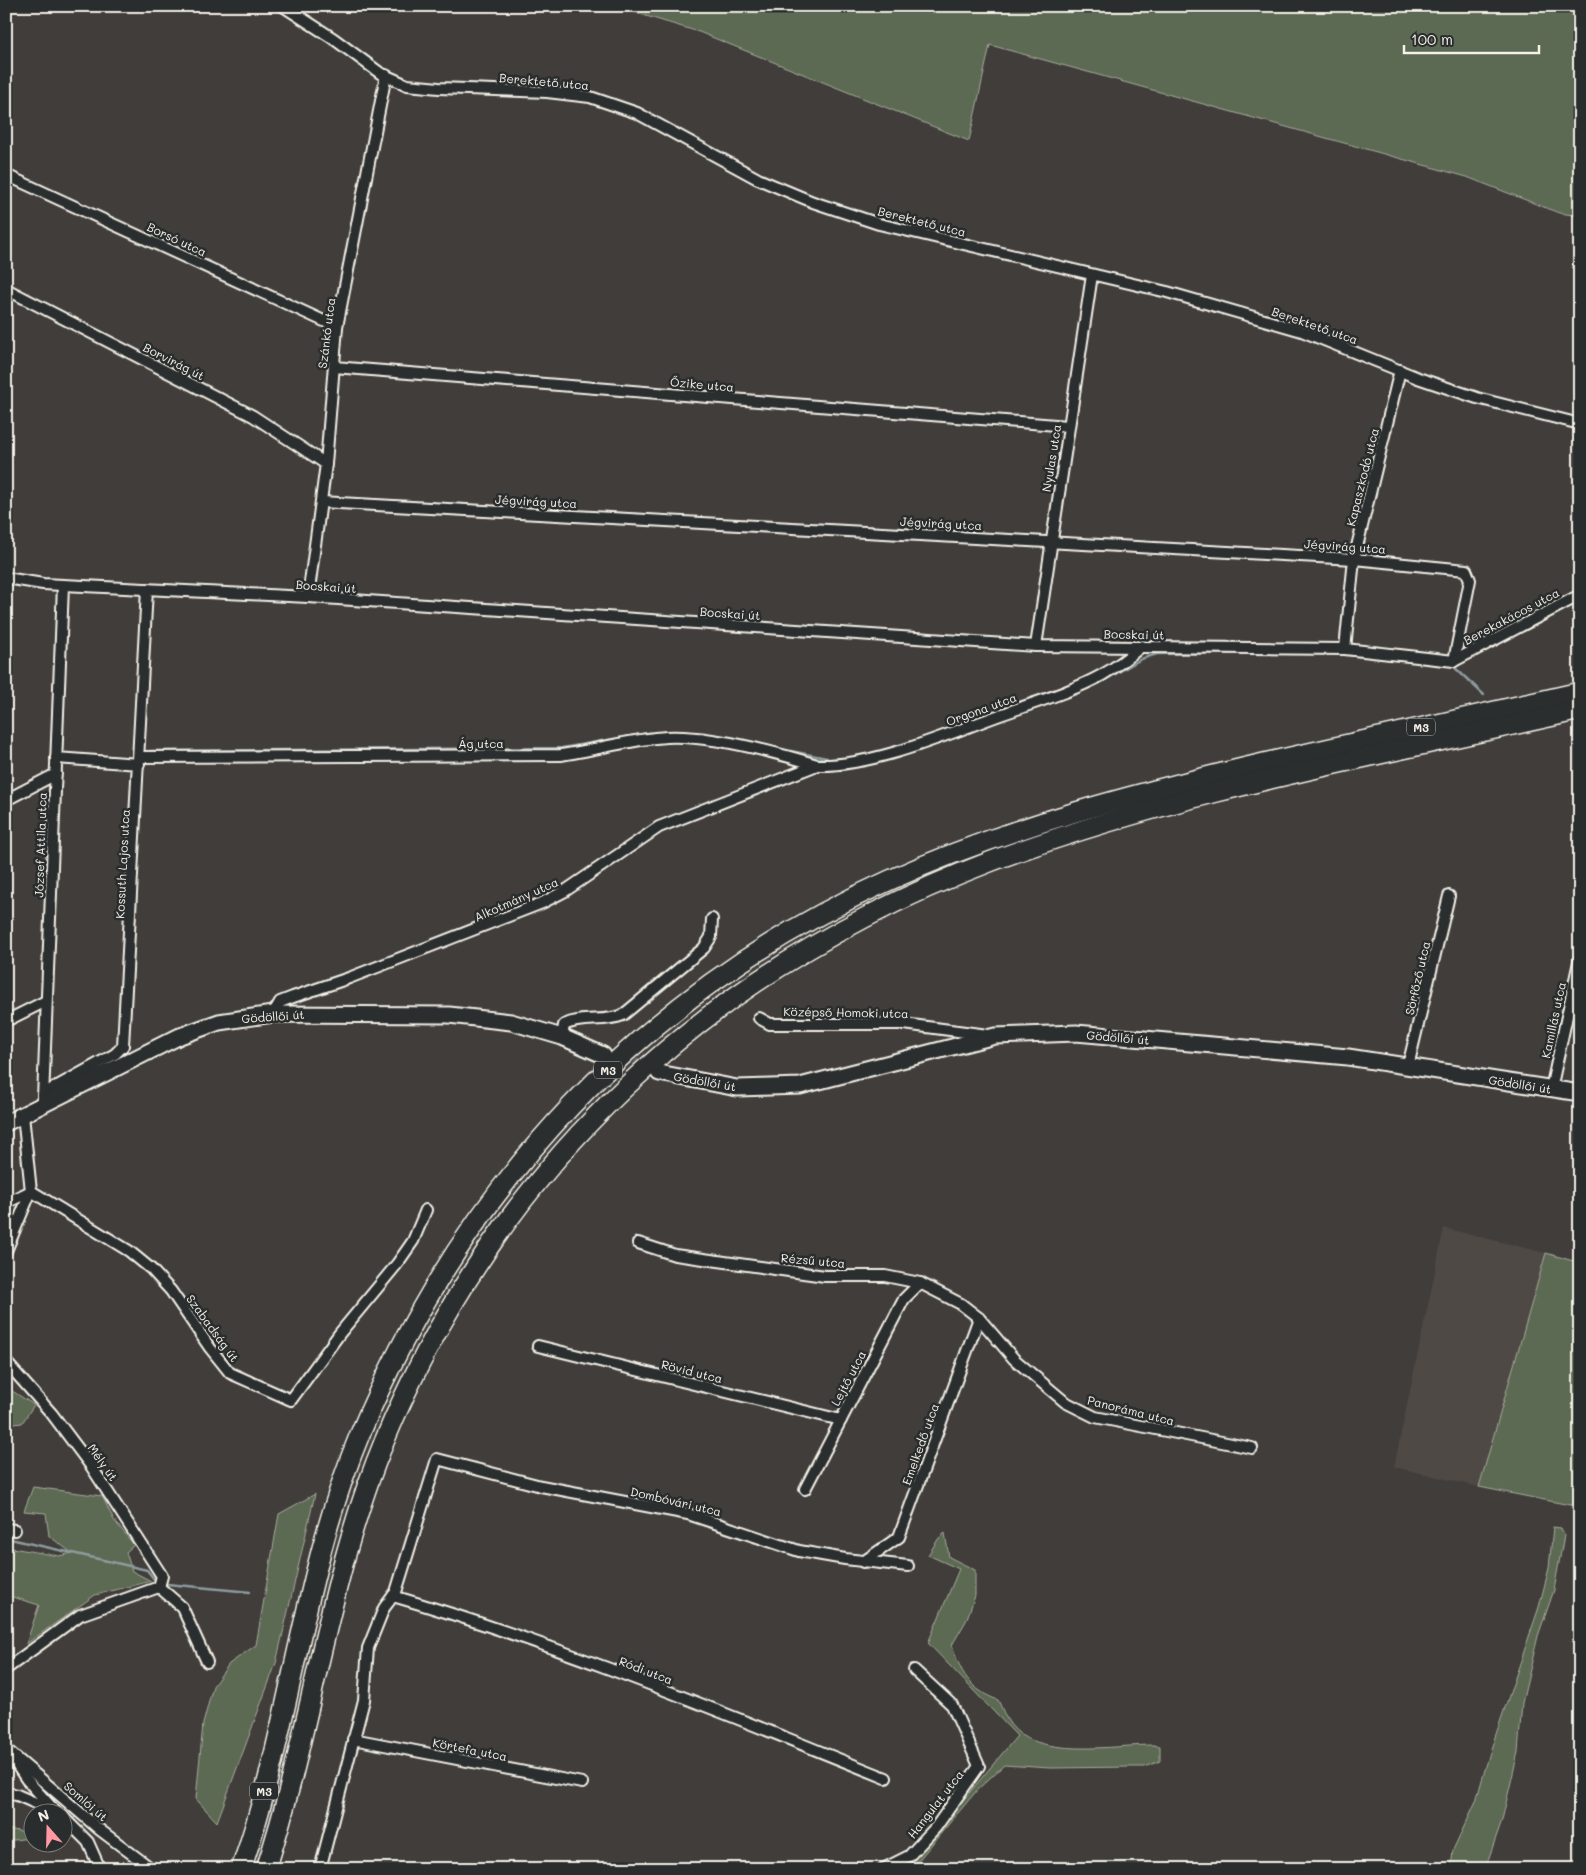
<svg xmlns="http://www.w3.org/2000/svg" width="1586" height="1875" font-family="Mali,sans-serif">
	<rect width="100%" height="100%" fill="#403d3b"/>
	<filter id="ink" filterUnits="userSpaceOnUse"><feTurbulence type="fractalNoise" baseFrequency=".02" numOctaves="2"/><feDisplacementMap in="SourceGraphic" scale="10" xChannelSelector="R" yChannelSelector="G"/><feConvolveMatrix kernelMatrix="1 2 1 2 8 2 1 2 1" color-interpolation-filters="sRGB"/></filter>
	<g filter="url(#ink)">
		<polygon fill="#4f4844" points="1444,1228 1546,1253 1479,1487 1394,1467"/>
		<g fill="#5b6952" stroke="#a8ad9d">
			<polygon points="613,6 1580,6 1580,216 1559,213 1467,177 990,45 969,141 699,32"/>
			<polygon points="1546,1253 1580,1263 1580,1507 1479,1487"/>
			<polygon points="6,1387 34,1405 22,1423 6,1425"/>
			<polygon points="33,1487 102,1496 114,1520 134,1545 126,1552 132,1571 151,1581 95,1595 26,1644 39,1605 6,1595 6,1547 59,1556 72,1553 49,1536 46,1513 24,1511"/>
			<polygon points="315,1494 276,1663 217,1822 196,1799 203,1724 213,1686 229,1664 256,1645 279,1514"/>
			<polygon points="1553,1527 1561,1528 1564,1535 1554,1590 1538,1636 1522,1703 1518,1752 1502,1820 1485,1869 1451,1869 1453,1850 1476,1801 1491,1749 1539,1607 1549,1568"/>
			<path d="M945,1533L949,1557L975,1570V1596L966,1621L952,1645C960,1672 970,1690 998,1700C1002,1708 1005,1717 1010,1724C1036,1760 1115,1745 1153,1745L1160,1746V1761L1144,1767H1132L1050,1768L1004,1765L978,1789L912,1868L934,1867V1869H887L911,1862L1017,1736L928,1643L959,1569L928,1555L939,1538Z"/>
			<polygon points="6,1829 25,1832 30,1838 6,1841"/>
		</g>
		<g fill="none" stroke-linecap="round" stroke-linejoin="round">
			<g stroke="#8d9c9e" stroke-width="2.5">
				<polyline points="1335,654 1392,659"/>
				<polyline points="1452,665 1484,695"/>
				<polyline points="1077,693 1100,683 1141,659 1157,654 1247,653"/>
				<polyline points="992,723 1067,696"/>
				<polyline points="765,746 827,758"/>
				<polyline points="150,751 562,748 648,733 658,733"/>
				<polyline points="108,757 134,758"/>
				<polyline points="834,770 851,767"/>
				<polyline points="6,1131 12,1128"/>
				<polyline points="6,1538 147,1570 154,1579"/>
				<polyline points="167,1584 250,1592"/>
			</g>
			<polyline stroke="#5b5855" stroke-width="15" stroke-dasharray="15 8" stroke-linecap="butt" points="611,1057 656,1072"/>
			<defs>
				<g id="minor">
					<polyline points="283,6 334,39 380,73 407,85 439,88 547,92 590,97 637,113 758,179 813,202 879,224 1167,292 1302,331 1418,378 1477,398 1580,424"/>
					<polyline points="6,175 337,327"/>
					<polyline points="6,289 253,416 326,464"/>
					<polyline points="334,367 1068,426"/>
					<polyline points="321,502 1354,559 1466,570 1470,580 1454,661"/>
					<polyline points="6,578 43,584 308,597 1036,646 1345,649 1454,661"/>
					<polyline points="308,597 326,464 337,327 386,75"/>
					<polyline points="1036,646 1092,275"/>
					<polyline points="1345,649 1354,559 1400,370"/>
					<polyline points="1454,661 1580,595"/>
					<path d="M140,757L561,755C597,750 631,739 667,737C711,735 774,752 817,765C874,767 949,733 1003,714C1036,702 1071,692 1102,675C1116,667 1129,657 1142,646"/>
					<polyline points="56,758 139,764"/>
					<polyline points="6,800 56,774"/>
					<polyline points="273,1014 280,1002 293,997 349,978 542,903 565,891 659,827 817,765"/>
					<polyline points="759,1018 770,1024 904,1024 988,1035"/>
					<polyline points="6,1021 46,1001"/>
					<path d="M562,1037L564,1025C582,1016 604,1023 623,1015L704,948L711,937L712,919"/>
					<polyline points="1408,1066 1449,896"/>
					<polyline points="1551,1089 1580,957"/>
					<polyline points="43,1094 115,1054 123,1046 147,589"/>
					<polyline points="43,1099 63,585"/>
					<polyline points="6,1203 31,1191 129,1251 151,1269 171,1291 210,1348 230,1373 291,1400 340,1333 397,1264 413,1241 426,1210"/>
					<polyline points="638,1243 675,1255 825,1276 885,1276 920,1283 961,1304 979,1318 1014,1359 1065,1402 1095,1417 1252,1448"/>
					<polyline points="6,1251 31,1191 23,1115"/>
					<polyline points="538,1346 841,1420"/>
					<polyline points="6,1362 52,1414 91,1466 162,1576 159,1587 80,1615 6,1669"/>
					<polyline points="805,1489 904,1299 920,1283"/>
					<polyline points="6,1529 15,1530"/>
					<polyline points="863,1562 899,1537 979,1318"/>
					<polyline points="159,1587 182,1607 207,1662"/>
					<path d="M393,1596C561,1645 723,1713 886,1778"/>
					<polyline points="353,1739 582,1783"/>
					<polyline points="6,1749 100,1830 152,1869"/>
					<polyline points="8,1752 27,1780 54,1810"/>
					<polyline points="6,1793 17,1795 56,1812"/>
					<polyline points="62,1816 88,1842 100,1869"/>
					<polyline points="320,1869 364,1700 368,1648 384,1608 396,1592 437,1459 541,1486 688,1514 799,1551 845,1559 908,1566"/>
					<polyline points="883,1869 909,1856 936,1827 979,1766 952,1705 914,1670"/>
				</g>
				<g id="secondary">
					<polyline points="659,1073 737,1088 800,1086 995,1036 1076,1033 1348,1057 1580,1093"/>
					<polyline points="6,1123 180,1036 219,1022 273,1014 449,1015 511,1022 562,1037 603,1055"/>
				</g>
				<g id="motorway">
					<path d="M241,1869C291,1727 302,1573 360,1434C464,1186 643,991 890,880C1009,826 1137,793 1264,763C1369,739 1474,715 1580,692"/>
					<path d="M266,1869C312,1729 327,1579 384,1442C500,1162 710,968 992,861C1181,790 1384,755 1580,710"/>
				</g>
			</defs>
			<use href="#minor" stroke="#f4f1e8" stroke-width="14"/>
			<use href="#secondary" stroke="#f4f1e8" stroke-width="19"/>
			<use href="#motorway" stroke="#f4f1e8" stroke-width="22"/>
			<use href="#minor" stroke="#2a2d2e" stroke-width="10"/>
			<use href="#secondary" stroke="#2a2d2e" stroke-width="15"/>
			<use href="#motorway" stroke="#2a2d2e" stroke-width="19"/>
		</g>
	</g>
	<g text-anchor="middle" dominant-baseline="central" stroke-width="5" stroke-linejoin="round" paint-order="stroke">
		<g fill="#2a2d2e" stroke="#b7b6b0" stroke-width="1">
			<rect x="1407" y="718.5" width="28" height="17" rx="4"/>
			<rect x="594" y="1061.5" width="28" height="17" rx="4"/>
			<rect x="250" y="1782.5" width="28" height="17" rx="4"/>
		</g>
		<g font-size="11" font-weight="bold" fill="#f4f1e8">
			<text x="1421" y="727">M3</text>
			<text x="608" y="1070">M3</text>
			<text x="264" y="1791">M3</text>
		</g>
		<g font-size="12" fill="#f4f1e8" stroke="#2a2d2e">
			<text transform="translate(544 81) rotate(5)">Berektető utca</text>
			<text transform="translate(922 221) rotate(14)">Berektető utca</text>
			<text transform="translate(177 239) rotate(25)">Borsó utca</text>
			<text transform="translate(1315 325) rotate(19)">Berektető utca</text>
			<text transform="translate(326 333) rotate(-83)">Szánkó utca</text>
			<text transform="translate(174 361) rotate(27)">Borvirág út</text>
			<text transform="translate(702 384) rotate(5)">Őzike utca</text>
			<text transform="translate(1051 458) rotate(-81)">Nyulas utca</text>
			<text transform="translate(1362 477) rotate(-76)">Kapaszkodó utca</text>
			<text transform="translate(536 501) rotate(3)">Jégvirág utca</text>
			<text transform="translate(941 523) rotate(3)">Jégvirág utca</text>
			<text transform="translate(1345 546) rotate(4)">Jégvirág utca</text>
			<text transform="translate(326 586) rotate(4)">Bocskai út</text>
			<text transform="translate(730 613) rotate(4)">Bocskai út</text>
			<text transform="translate(1511 616) rotate(-28)">Berekakácos utca</text>
			<text transform="translate(1134 634) rotate(1)">Bocskai út</text>
			<text transform="translate(981 709) rotate(-20)">Orgona utca</text>
			<text x="481" y="743">Ág utca</text>
			<text transform="translate(40 845) rotate(-88)">József Attila utca</text>
			<text transform="translate(122 864) rotate(-87)">Kossuth Lajos utca</text>
			<text transform="translate(516 899) rotate(-24)">Alkotmány utca</text>
			<text transform="translate(1417 978) rotate(-77)">Sörfőző utca</text>
			<text transform="translate(846 1012) rotate(1)">Középső Homoki utca</text>
			<text transform="translate(273 1016) rotate(-4)">Gödöllői út</text>
			<text transform="translate(1553 1020) rotate(-78)">Kamillás utca</text>
			<text transform="translate(1118 1037) rotate(5)">Gödöllői út</text>
			<text transform="translate(705 1081) rotate(10)">Gödöllői út</text>
			<text transform="translate(1520 1084) rotate(9)">Gödöllői út</text>
			<text transform="translate(813 1260) rotate(5)">Rézsű utca</text>
			<text transform="translate(213 1328) rotate(54)">Szabadság út</text>
			<text transform="translate(692 1371) rotate(14)">Rövid utca</text>
			<text transform="translate(848 1378) rotate(-62)">Lejtő utca</text>
			<text transform="translate(1131 1410) rotate(14)">Panoráma utca</text>
			<text transform="translate(920 1444) rotate(-70)">Emelkedő utca</text>
			<text transform="translate(103 1462) rotate(55)">Mély út</text>
			<text transform="translate(676 1501) rotate(13)">Dombóvári utca</text>
			<text transform="translate(646 1670) rotate(21)">Ródi utca</text>
			<text transform="translate(470 1749) rotate(11)">Körtefa utca</text>
			<text transform="translate(86 1801) rotate(41)">Somlói út</text>
			<text transform="translate(935 1804) rotate(-52)">Hangulat utca</text>
		</g>
	</g>
	<rect width="1586" height="1875" fill="none" stroke="#2a2d2e" stroke-width="25"/>
	<rect x="12" y="12" width="1561" height="1850" fill="none" stroke="#f4f1e8" stroke-width="2" filter="url(#ink)"/>
	<g transform="translate(48 1828) rotate(340)"><circle r="24" fill="#2a2d2e" stroke="#7b7b78"/>
	<path d="M0-4L9 19L0 12L-9 19Z" fill="#ff9aa2"/>
	<text y="-8" font-size="14" font-weight="bold" text-anchor="middle" fill="#f4f1e8">N</text>
	</g>
	<path d="M1404 45v8h135v-8" fill="none" stroke="#f4f1e8" stroke-width="2.5"/>
	<text x="1411" y="45" font-size="15" fill="#f4f1e8" stroke="#2a2d2e" stroke-width="4" paint-order="stroke">100 m</text>
</svg>
